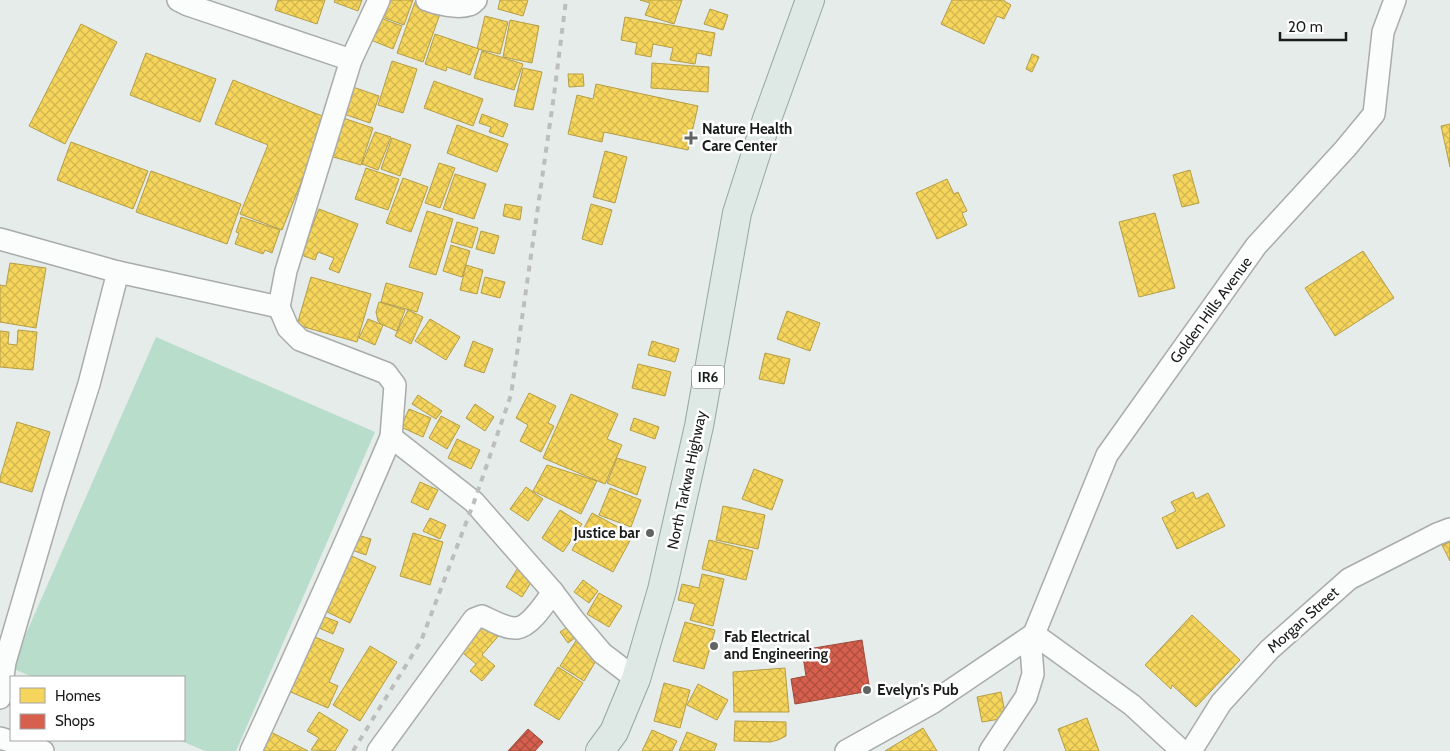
<svg xmlns="http://www.w3.org/2000/svg" width="1450" height="751" font-family="Cabin,sans-serif">
	<defs>
		<pattern id="homes-cross-hatch" width="8" height="8" patternUnits="userSpaceOnUse" patternTransform="scale(1.25)"><rect width="8" height="8" fill="#f6d55c"/><path d="M0 0l8 8M0 8l8-8" fill="none" stroke="#d2b64f"/></pattern>
		<pattern id="shops-cross-hatch" width="8" height="8" patternUnits="userSpaceOnUse" patternTransform="scale(1.25)"><rect width="8" height="8" fill="#d6604d"/><path d="M0 0l8 8M0 8l8-8" fill="none" stroke="#ad4e3f"/></pattern>
	</defs>
	<rect width="100%" height="100%" fill="#e6ece9"/>
	<polygon fill="#b8ddcb" points="156,337 375,432 236,751 205,751 179,740 184,740 184,677 33,677 11,668"/>
	<g fill="url(#homes-cross-hatch)" stroke="#b49e48">
		<polygon points="278,0 325,0 317,24 275,10"/>
		<polygon points="335,0 362,0 358,11 334,2"/>
		<polygon points="383,0 413,0 404,25 377,15"/>
		<polygon points="500,0 528,0 523,16 498,9"/>
		<polygon points="640,0 682,0 674,24 645,15 650,3"/>
		<polygon points="952,0 1004,0 1004,1 1011,5 1004,19 997,16 984,44 941,24"/>
		<polygon points="415,2 441,11 423,62 397,53"/>
		<polygon points="710,9 728,15 723,30 704,24"/>
		<polygon points="375,16 402,26 393,49 366,38"/>
		<polygon points="485,16 508,22 500,54 477,49"/>
		<polygon points="625,17 715,33 711,56 697,53 695,64 670,60 673,48 653,44 651,57 635,54 637,43 621,40"/>
		<polygon points="510,20 539,26 532,63 503,57"/>
		<polygon points="81,24 117,42 65,144 29,126"/>
		<polygon points="435,34 479,49 470,75 447,67 446,71 425,64"/>
		<polygon points="482,51 523,64 514,90 474,78"/>
		<polygon points="146,53 216,79 200,122 130,95"/>
		<polygon points="1032,54 1039,57 1032,72 1026,69"/>
		<polygon points="392,61 417,69 403,113 378,105"/>
		<polygon points="652,63 709,67 708,92 651,88"/>
		<polygon points="523,68 542,72 533,110 514,106"/>
		<polygon points="568,74 583,74 584,86 569,87"/>
		<polygon points="233,80 327,118 282,230 240,214 268,145 215,124"/>
		<polygon points="434,81 483,99 473,126 424,108"/>
		<polygon points="596,84 698,106 688,150 604,132 602,142 568,134 577,95 593,99"/>
		<polygon points="350,86 379,96 370,123 341,113"/>
		<polygon points="482,114 508,124 503,137 489,132 491,127 479,123"/>
		<polygon points="343,118 373,128 361,165 330,156"/>
		<polygon points="1450,124 1450,167 1441,126"/>
		<polygon points="457,125 508,144 497,172 447,153"/>
		<polygon points="375,132 391,137 378,170 362,164"/>
		<polygon points="392,138 411,145 400,176 381,169"/>
		<polygon points="71,142 148,171 133,209 57,180"/>
		<polygon points="605,151 627,157 615,203 593,197"/>
		<polygon points="439,163 455,168 440,208 425,203"/>
		<polygon points="366,168 399,179 388,210 355,199"/>
		<polygon points="1190,170 1199,203 1182,207 1173,175"/>
		<polygon points="151,171 241,204 227,244 136,212"/>
		<polygon points="455,174 486,184 474,219 443,209"/>
		<polygon points="403,178 428,187 411,232 386,223"/>
		<polygon points="947,179 954,194 958,192 967,211 962,213 967,225 937,239 916,193"/>
		<polygon points="505,204 522,207 520,220 503,216"/>
		<polygon points="591,204 612,210 602,245 582,239"/>
		<polygon points="319,209 358,224 339,273 329,269 334,258 318,252 315,260 301,255"/>
		<polygon points="427,211 453,219 436,275 409,267"/>
		<polygon points="1155,213 1175,288 1139,297 1119,222"/>
		<polygon points="241,217 280,230 272,253 265,250 263,254 235,244 239,233 236,232"/>
		<polygon points="457,222 478,228 472,248 451,242"/>
		<polygon points="481,231 499,236 494,254 476,249"/>
		<polygon points="451,245 470,251 462,277 443,271"/>
		<polygon points="1363,251 1394,298 1335,336 1305,288"/>
		<polygon points="10,263 46,268 36,328 0,322 0,285 6,286"/>
		<polygon points="466,265 483,270 477,294 460,290"/>
		<polygon points="311,277 371,294 357,342 297,325"/>
		<polygon points="485,277 505,282 500,298 481,293"/>
		<polygon points="386,283 423,293 417,312 381,302"/>
		<polygon points="379,302 405,310 397,331 381,324 378,321 376,312"/>
		<polygon points="408,310 423,317 411,344 395,336"/>
		<polygon points="787,311 820,323 810,351 777,339"/>
		<polygon points="368,319 383,325 375,345 359,338"/>
		<polygon points="430,319 460,337 446,360 415,341"/>
		<polygon points="18,330 37,332 33,370 0,367 0,331 9,332 8,344 17,345"/>
		<polygon points="473,341 493,349 484,373 464,366"/>
		<polygon points="652,341 679,349 675,362 648,355"/>
		<polygon points="765,353 790,359 784,384 759,379"/>
		<polygon points="638,364 671,372 665,396 632,388"/>
		<polygon points="529,393 556,406 548,423 554,426 541,452 520,441 528,425 516,418"/>
		<polygon points="571,394 618,414 607,439 622,445 605,484 543,458"/>
		<polygon points="418,395 442,411 436,419 412,404"/>
		<polygon points="475,404 494,417 485,431 466,418"/>
		<polygon points="409,409 431,418 423,437 401,427"/>
		<polygon points="441,416 460,426 447,449 429,438"/>
		<polygon points="634,418 659,427 655,439 630,430"/>
		<polygon points="17,422 50,432 32,492 0,482 0,478"/>
		<polygon points="457,439 480,450 471,469 448,458"/>
		<polygon points="617,458 646,467 637,495 607,483"/>
		<polygon points="547,465 597,481 581,514 533,491"/>
		<polygon points="754,469 783,480 772,510 742,499"/>
		<polygon points="420,482 438,490 428,510 411,502"/>
		<polygon points="526,487 543,499 528,521 510,509"/>
		<polygon points="610,488 641,500 631,527 599,515"/>
		<polygon points="1193,492 1196,499 1208,493 1225,526 1177,549 1162,518 1176,511 1171,502"/>
		<polygon points="723,506 765,515 758,549 716,540"/>
		<polygon points="560,510 582,524 563,552 542,538"/>
		<polygon points="592,513 633,535 613,572 572,550"/>
		<polygon points="430,518 446,525 440,539 423,531"/>
		<polygon points="351,533 371,539 366,555 346,548"/>
		<polygon points="413,533 443,542 430,585 400,576"/>
		<polygon points="709,540 753,551 746,580 702,569"/>
		<polygon points="1450,542 1450,561 1442,545"/>
		<polygon points="345,553 376,567 350,623 319,608"/>
		<polygon points="519,566 535,576 522,597 506,587"/>
		<polygon points="702,574 724,579 713,626 690,620 695,604 678,600 682,584 699,588"/>
		<polygon points="583,580 598,591 589,603 574,592"/>
		<polygon points="599,593 622,606 609,627 587,614"/>
		<polygon points="317,614 338,622 333,634 312,625"/>
		<polygon points="1192,615 1240,660 1196,707 1172,685 1171,689 1145,665"/>
		<polygon points="483,617 501,633 482,655 495,666 482,681 470,671 476,664 457,648"/>
		<polygon points="685,622 715,630 704,669 673,661"/>
		<polygon points="574,623 582,633 568,643 560,632"/>
		<polygon points="310,635 344,649 329,682 338,686 328,708 286,690"/>
		<polygon points="577,639 600,654 584,681 560,666"/>
		<polygon points="370,646 397,662 360,721 333,705"/>
		<polygon points="558,667 583,683 559,720 534,705"/>
		<polygon points="785,668 789,712 734,712 733,672"/>
		<polygon points="664,683 690,690 680,728 654,721"/>
		<polygon points="698,684 728,700 717,720 687,705"/>
		<polygon points="1001,692 1006,718 982,722 977,697"/>
		<polygon points="319,712 348,730 335,751 311,750 319,738 307,731"/>
		<polygon points="1087,718 1099,751 1066,751 1058,729"/>
		<polygon points="735,721 786,722 786,736 778,740 770,742 734,741"/>
		<polygon points="923,728 937,751 885,751"/>
		<polygon points="267,730 308,751 256,751"/>
		<polygon points="652,730 677,741 672,751 642,751"/>
		<polygon points="687,732 717,744 714,751 679,751"/>
	</g>
	<g fill="url(#shops-cross-hatch)" stroke="#9d4c3e">
		<polygon points="862,640 870,691 795,704 791,679 806,676 802,650"/>
		<polygon points="528,729 543,742 535,751 508,751"/>
	</g>
	<g fill="none" stroke-linecap="round" stroke-linejoin="round">
		<defs>
			<g id="minor">
				<polyline points="178,0 188,5 351,60"/>
				<path d="M427,0C437,4 458,9 469,5C472,5 474,2 476,0"/>
				<polyline points="0,239 118,272 279,307 286,271 351,60 379,0"/>
				<polyline points="279,307 288,328 300,340 386,373 395,385 391,437 474,502 553,592 574,620 602,653 636,679"/>
				<polyline points="1034,634 1132,705 1182,751"/>
				<polyline points="0,698 5,662 54,495 89,384 118,272"/>
				<polyline points="0,738 43,751"/>
				<path d="M251,751C299,647 346,543 391,437"/>
				<path d="M378,751L474,619L482,616C491,620 506,629 517,628C531,626 545,603 553,592"/>
				<polyline points="846,751 932,703 1034,634"/>
				<polyline points="990,751 1026,697 1033,674 1031,648 1034,634 1107,455 1256,246 1345,149 1374,114 1383,32 1395,0"/>
				<polyline points="1191,751 1221,703 1269,650 1349,579 1437,534 1450,529"/>
			</g>
			<polyline id="primary" points="600,751 614,732 636,679 662,590 699,426 737,213 767,119 810,0"/>
		</defs>
		<use href="#minor" stroke="#a8acaa" stroke-width="24"/>
		<use href="#primary" stroke="#95a79f" stroke-width="30"/>
		<use href="#minor" stroke="#fbfcfc" stroke-width="21"/>
		<use href="#primary" stroke="#dee8e4" stroke-width="28"/>
		<polyline stroke="#bcbebd" stroke-width="4" stroke-dasharray="6 6" stroke-linecap="butt" points="353,751 421,641 474,502 511,395 554,95 566,0"/>
	</g>
	<g fill="#616562" stroke="#fff" stroke-width="2">
		<path d="M688.5 130.5h5v5h5v5h-5v5h-5v-5h-5v-5h5z"/>
		<circle cx="650" cy="533" r="5"/>
		<circle cx="714" cy="646" r="5"/>
		<circle cx="867" cy="690" r="5"/>
	</g>
	<g text-anchor="middle" dominant-baseline="central" stroke-width="5" stroke-linejoin="round" paint-order="stroke">
		<rect fill="#fff" stroke="#5e605f" stroke-width="1" x="692" y="365.5" width="32" height="23" rx="4"/>
		<g font-size="14" font-weight="bold" fill="#191c1a">
			<text x="708" y="377">IR6</text>
		</g>
		<g font-size="15" font-weight="bold" fill="#191c1a" stroke="#fff" text-anchor="start">
			<text x="702" y="129">Nature Health<tspan x="702" dy="17">Care Center</tspan></text>
			<text x="640" y="533" text-anchor="end">Justice bar</text>
			<text x="724" y="637">Fab Electrical<tspan x="724" dy="17">and Engineering</tspan></text>
			<text x="877" y="690">Evelyn's Pub</text>
		</g>
		<g font-size="15" fill="#191c1a" stroke="#fff">
			<text transform="translate(1211 310) rotate(-54)">Golden Hills Avenue</text>
			<text transform="translate(687 480) rotate(-78)">North Tarkwa Highway</text>
			<text transform="translate(1303 620) rotate(-42)">Morgan Street</text>
		</g>
	</g>
	<rect x="10" y="676" width="175" height="65" fill="#ffffff" stroke="#a3a4a3"/>
	<rect x="20" y="688" width="25" height="15" fill="#f6d55c" stroke="#a3a4a3"/>
	<text x="55" y="701" font-size="15" fill="#191c1a">Homes</text>
	<rect x="20" y="714" width="25" height="15" fill="#d6604d" stroke="#a3a4a3"/>
	<text x="55" y="726" font-size="15" fill="#191c1a">Shops</text>
	<path d="M1280 32v8h66v-8" fill="none" stroke="#191c1a" stroke-width="2.5"/>
	<text x="1288" y="32" font-size="15" fill="#191c1a" stroke="#ffffff" stroke-width="4" paint-order="stroke">20 m</text>
</svg>
